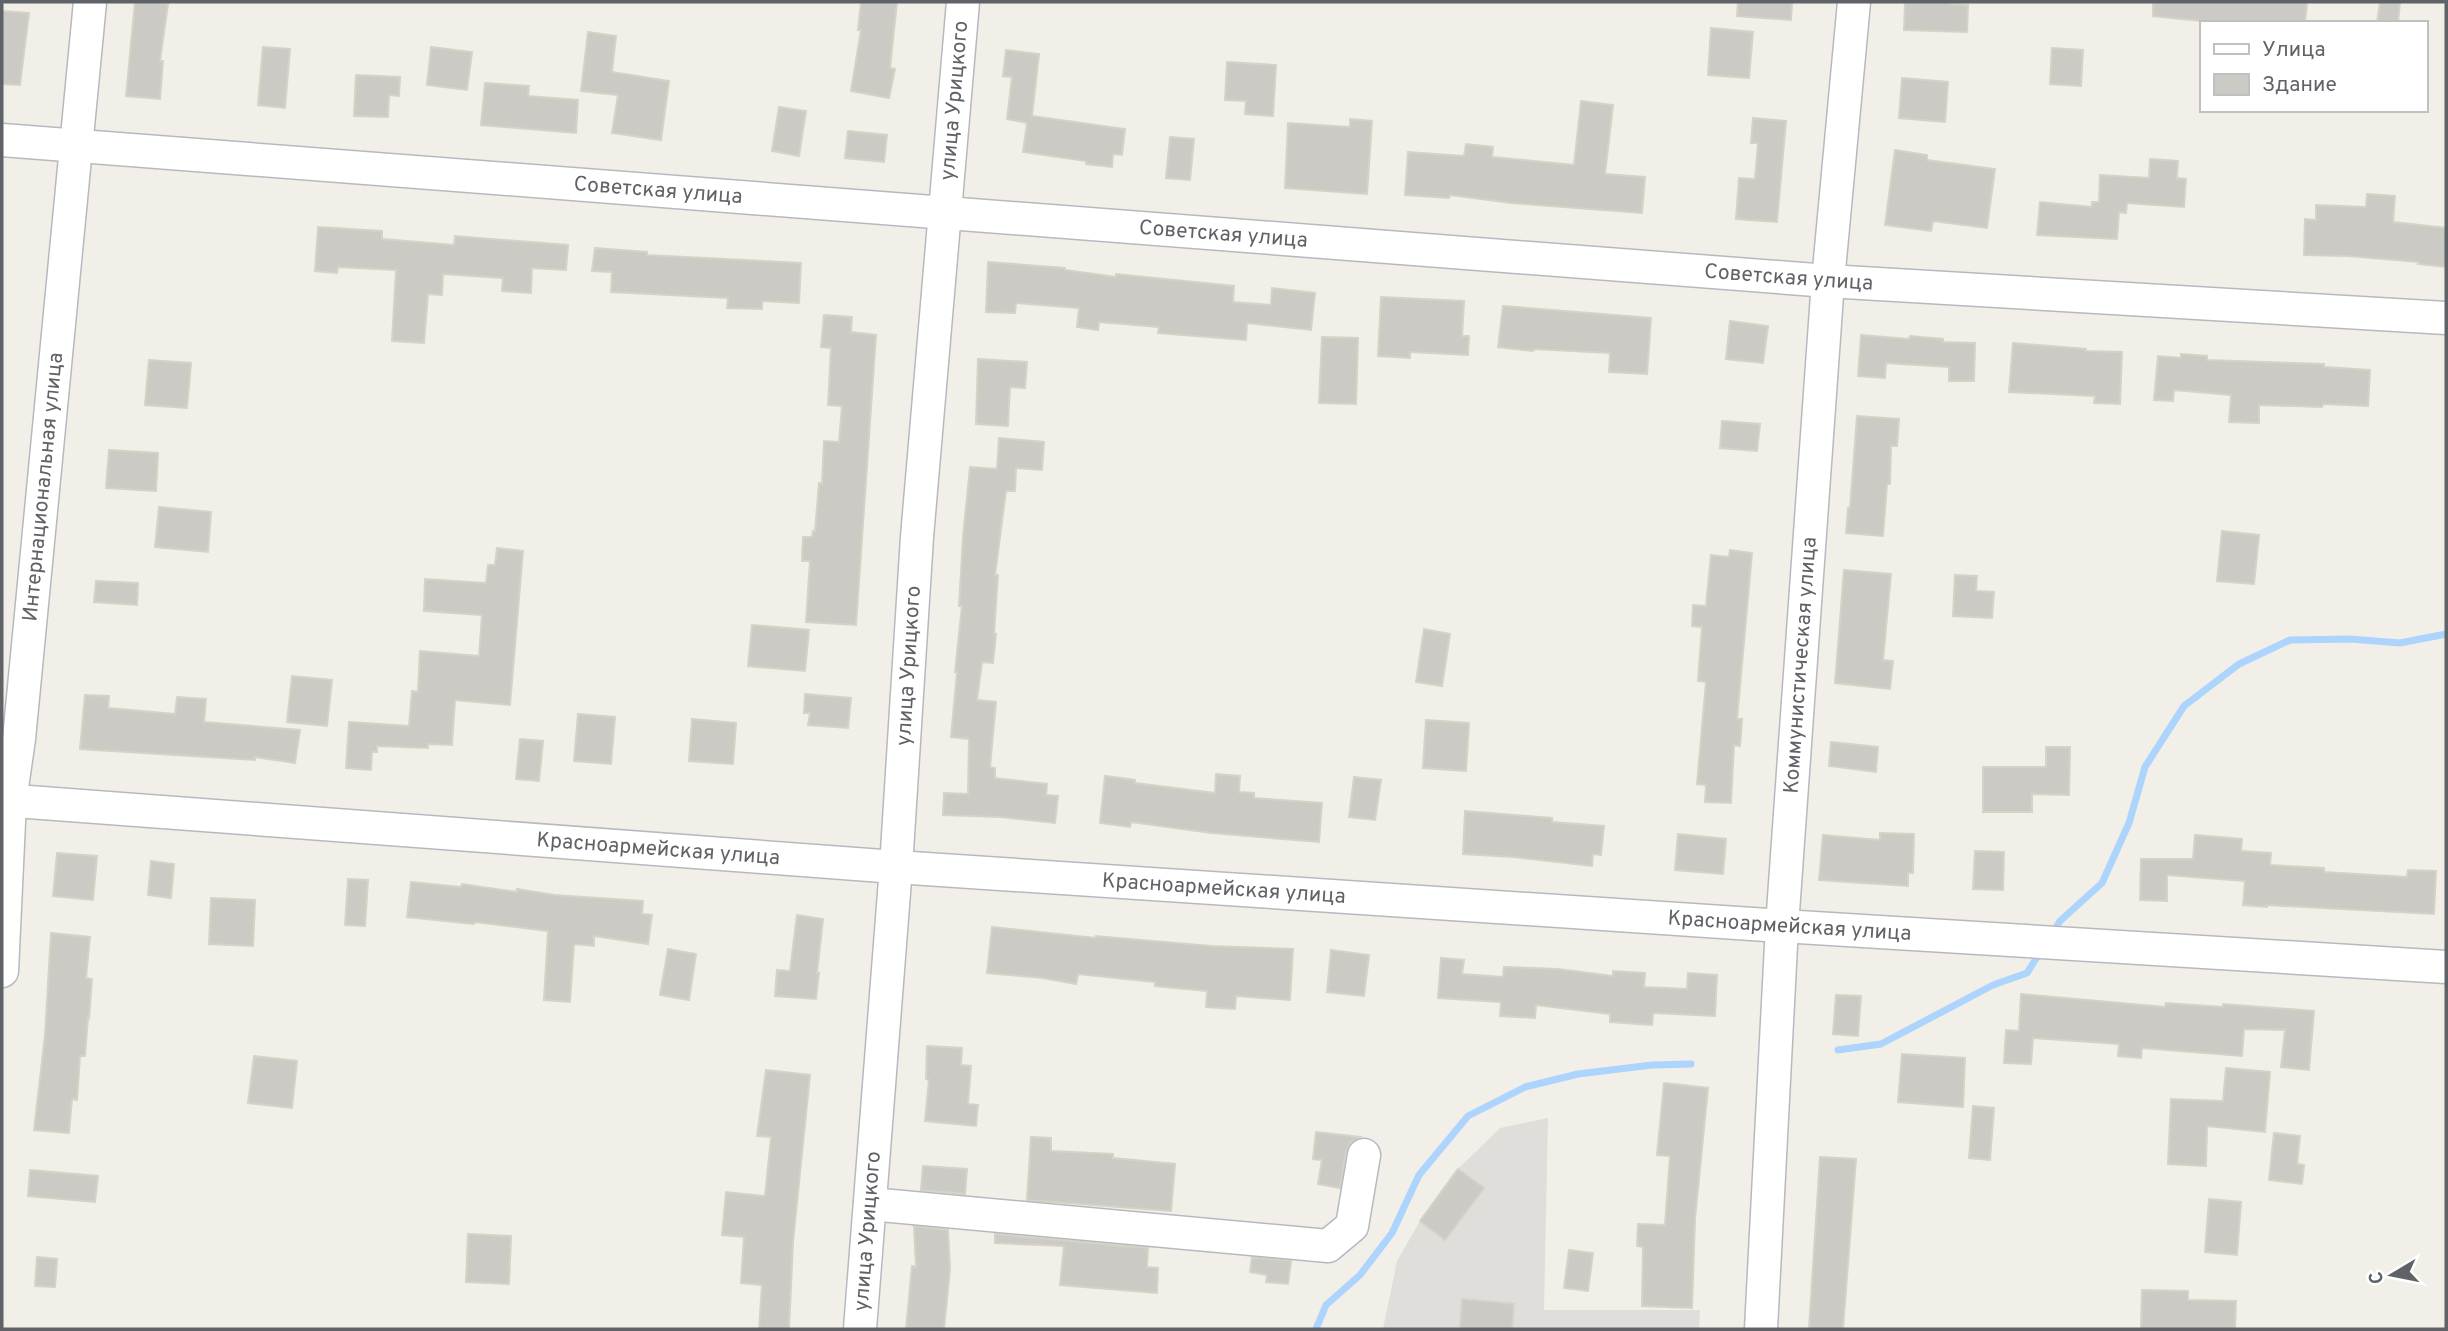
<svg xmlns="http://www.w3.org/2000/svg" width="2448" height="1331" font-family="Overpass,sans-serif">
	<rect width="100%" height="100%" fill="#f1efe8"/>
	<polygon fill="#e0deda" points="1548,1118 1544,1310 1700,1310 1699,1329 1383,1329 1397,1261 1420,1221 1458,1169 1500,1128"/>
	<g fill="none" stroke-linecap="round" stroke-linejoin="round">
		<g stroke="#acd4fd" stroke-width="7">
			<polyline points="2052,934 2060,921 2102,883 2129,823 2145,767 2184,706 2239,664 2290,640 2350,639 2400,643 2446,634"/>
			<polyline points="1838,1050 1881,1044 1993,985 2027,973 2042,949"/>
			<polyline points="1316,1329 1326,1305 1360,1275 1392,1233 1419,1175 1468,1116 1525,1087 1578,1074 1652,1065 1691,1064"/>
		</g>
	</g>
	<g fill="#cccac4" stroke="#d5d2c6" stroke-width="2">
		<polygon points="135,2 168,4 160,61 163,61 160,99 126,96"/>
		<polygon points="861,2 897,2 890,68 895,69 889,98 851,91 861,30 858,30"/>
		<polygon points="1738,2 1792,2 1791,20 1737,16"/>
		<polygon points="1905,2 1950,2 1950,4 1968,5 1967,32 1904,30"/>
		<polygon points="2153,2 2307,2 2305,23 2222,23 2153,16"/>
		<polygon points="2380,2 2400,2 2398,23 2377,23"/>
		<polygon points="2,11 29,13 20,85 2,84"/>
		<polygon points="1711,28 1753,32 1749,78 1708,75"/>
		<polygon points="588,32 616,36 612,72 669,81 661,140 612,133 618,95 581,91"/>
		<polygon points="263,47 290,49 285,108 258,105"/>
		<polygon points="431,47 472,52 467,90 427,85"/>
		<polygon points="2052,48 2083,50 2081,86 2050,84"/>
		<polygon points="1006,50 1039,54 1032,116 1125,129 1122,155 1113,154 1112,167 1086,164 1086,161 1023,152 1027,123 1007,119 1012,77 1003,76"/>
		<polygon points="1227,62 1276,65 1273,116 1245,114 1246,101 1225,100"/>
		<polygon points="356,75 400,77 399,96 389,95 388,117 354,116"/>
		<polygon points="1902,78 1948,82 1945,122 1899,118"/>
		<polygon points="485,83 529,86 528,96 578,100 576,133 481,125"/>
		<polygon points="1581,101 1613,105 1605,174 1645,177 1642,213 1512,203 1450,195 1449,198 1405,195 1408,152 1464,156 1466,144 1493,147 1492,157 1574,165"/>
		<polygon points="779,107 806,111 799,156 772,151"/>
		<polygon points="1753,118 1786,121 1777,222 1736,219 1739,178 1755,179 1758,143 1751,143"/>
		<polygon points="1350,119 1372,121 1367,194 1285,188 1288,123 1350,127"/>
		<polygon points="848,131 887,135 884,162 845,158"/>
		<polygon points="1170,137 1194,139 1190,180 1166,178"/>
		<polygon points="1895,150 1927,155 1927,160 1995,169 1987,228 1933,221 1931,231 1885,225"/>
		<polygon points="2150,159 2178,161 2177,178 2186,179 2184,207 2127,203 2126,213 2119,212 2117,239 2037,235 2040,202 2092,207 2092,202 2099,202 2100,175 2149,178"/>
		<polygon points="2367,194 2395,196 2393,222 2446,228 2446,267 2418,264 2419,262 2348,256 2304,255 2305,219 2316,220 2316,205 2366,207"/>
		<polygon points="318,227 382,231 382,239 454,245 455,236 568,245 566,270 532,268 531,293 502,291 503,278 443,274 442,295 428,294 424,343 392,341 396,270 338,267 337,273 315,271"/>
		<polygon points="595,248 647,252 647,255 801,263 799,303 762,301 762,309 727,308 728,298 611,292 612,272 592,271"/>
		<polygon points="988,262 1065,268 1065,270 1116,277 1116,274 1234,286 1233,302 1271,305 1272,288 1315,293 1311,330 1247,323 1246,340 1158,333 1159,327 1099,322 1098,330 1077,327 1079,308 1016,303 1015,313 986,312"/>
		<polygon points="1381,297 1464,301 1462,336 1469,336 1468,355 1410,352 1410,358 1378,356"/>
		<polygon points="1503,306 1651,318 1647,374 1609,372 1610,353 1534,349 1533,351 1498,347"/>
		<polygon points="824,315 852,317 851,332 876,335 856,625 806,622 810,561 802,561 803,537 812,537 813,531 815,531 819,483 822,484 824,441 839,442 842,406 828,405 831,348 821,347"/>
		<polygon points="1730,321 1768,326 1763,363 1726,359"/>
		<polygon points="1861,335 1909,339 1910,336 1943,339 1943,342 1975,343 1974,381 1949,381 1949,367 1886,363 1885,378 1858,376"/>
		<polygon points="1322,337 1358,338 1356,404 1319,403"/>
		<polygon points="2013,343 2086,349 2086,351 2122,352 2120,404 2094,403 2095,396 2009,392"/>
		<polygon points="2181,354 2207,356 2207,360 2324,364 2324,367 2370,370 2368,406 2323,404 2322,407 2259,405 2259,423 2229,422 2231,395 2174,390 2173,401 2154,400 2158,356 2181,358"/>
		<polygon points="978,359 1027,362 1025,388 1010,387 1008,426 976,424"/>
		<polygon points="149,360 191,363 187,408 145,405"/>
		<polygon points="1857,416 1899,419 1897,446 1891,446 1890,484 1887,484 1883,536 1846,533 1848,508 1850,508"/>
		<polygon points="1722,421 1760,424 1757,451 1720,448"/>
		<polygon points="999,438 1044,442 1042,470 1016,468 1015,491 1006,491 995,575 998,575 994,634 996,634 993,663 982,662 977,700 996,702 990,767 995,768 995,778 1047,784 1046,795 1058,796 1055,823 1001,817 943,815 944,793 968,794 969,739 951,737 957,672 955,672 962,606 959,606 963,537 970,467 997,469"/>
		<polygon points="109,450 158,453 156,491 106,488"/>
		<polygon points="159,507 211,512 208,552 155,547"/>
		<polygon points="2222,531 2259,535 2254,584 2217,581"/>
		<polygon points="497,548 523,551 510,705 455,700 452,745 428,744 428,748 377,746 377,752 372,752 371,770 346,768 349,722 409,726 412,691 418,692 420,651 479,656 482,615 424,611 425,579 486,583 488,565 495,565"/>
		<polygon points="1730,550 1752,553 1737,719 1742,719 1740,746 1734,745 1731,803 1705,802 1706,785 1697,784 1706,682 1698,681 1702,627 1692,626 1693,605 1706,606 1711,555 1729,557"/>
		<polygon points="1844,570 1891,574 1883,660 1893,661 1890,689 1835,683"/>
		<polygon points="1955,575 1977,576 1976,591 1994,592 1992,618 1953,616"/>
		<polygon points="96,581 138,583 137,605 94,602"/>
		<polygon points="752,625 809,630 805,671 748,666"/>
		<polygon points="1424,629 1450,634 1442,686 1416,682"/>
		<polygon points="292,676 332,680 327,726 287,722"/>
		<polygon points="805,694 851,698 848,728 808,725 810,713 804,713"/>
		<polygon points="85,695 109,696 108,708 175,714 177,697 206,699 204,722 300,730 295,763 255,757 255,760 80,749"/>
		<polygon points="578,714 615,717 611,764 574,761"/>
		<polygon points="692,719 736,723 733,764 689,761"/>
		<polygon points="1426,720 1469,723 1466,771 1423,768"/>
		<polygon points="520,739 543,741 539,781 516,779"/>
		<polygon points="1831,742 1878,747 1876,772 1829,766"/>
		<polygon points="2046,747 2070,747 2069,795 2032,794 2032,812 1983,812 1983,767 2046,767"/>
		<polygon points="1216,774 1240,776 1239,792 1254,793 1254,798 1322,803 1319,842 1212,833 1131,822 1130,827 1100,823 1105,776 1135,780 1135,783 1215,793"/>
		<polygon points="1354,777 1381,780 1375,820 1349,817"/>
		<polygon points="1465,811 1552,818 1552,822 1604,826 1601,855 1593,854 1592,866 1514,857 1463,854"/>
		<polygon points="1880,833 1914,834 1913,873 1908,873 1908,886 1819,880 1823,835 1880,840"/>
		<polygon points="1678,834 1726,839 1723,874 1675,870"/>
		<polygon points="2195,835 2242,839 2241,851 2271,853 2270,865 2324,868 2324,872 2407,877 2408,870 2436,871 2434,914 2267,905 2267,907 2243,905 2245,881 2167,875 2167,901 2140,900 2141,859 2193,859"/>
		<polygon points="1975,851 2004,852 2003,890 1973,889"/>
		<polygon points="57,853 97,856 93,900 53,896"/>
		<polygon points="151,861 174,864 171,898 148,895"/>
		<polygon points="348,879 368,880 365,926 345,925"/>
		<polygon points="411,882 461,887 462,884 517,892 517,889 554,895 643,901 642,914 652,915 648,944 594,936 594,946 574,944 570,1002 544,1000 548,931 475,922 474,924 407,917"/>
		<polygon points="211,898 255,900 253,946 209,944"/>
		<polygon points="797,915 823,919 817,973 819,973 816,999 775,996 777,970 790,971"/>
		<polygon points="992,927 1096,938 1096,936 1211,946 1293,949 1290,1000 1236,996 1235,1009 1206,1007 1207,991 1155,986 1155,982 1078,974 1076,984 1043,978 987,973"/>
		<polygon points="51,933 90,937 86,978 92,979 89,1018 88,1017 85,1056 80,1056 77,1100 72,1099 69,1133 34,1130 45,1035"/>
		<polygon points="668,949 696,954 689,1000 660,995"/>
		<polygon points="1331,950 1369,955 1364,996 1327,992"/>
		<polygon points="1441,958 1464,960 1462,974 1503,977 1504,967 1558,969 1613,976 1613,971 1645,973 1644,987 1687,989 1688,973 1717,975 1715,1016 1653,1013 1652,1025 1610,1022 1610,1014 1536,1005 1535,1018 1500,1016 1501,1002 1438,998"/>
		<polygon points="2021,994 2165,1007 2166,1003 2223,1007 2223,1004 2314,1011 2309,1070 2281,1067 2285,1030 2244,1029 2242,1056 2142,1048 2141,1058 2118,1056 2119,1044 2033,1038 2031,1064 2004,1063 2006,1030 2019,1031"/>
		<polygon points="1836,995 1861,996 1858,1036 1833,1034"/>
		<polygon points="927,1046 962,1048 961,1065 971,1066 968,1104 978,1105 976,1126 925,1121 929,1080 926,1079"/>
		<polygon points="1902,1054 1965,1058 1963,1107 1898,1102"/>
		<polygon points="254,1056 297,1061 292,1108 248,1103"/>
		<polygon points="2226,1068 2270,1072 2265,1132 2207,1126 2206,1166 2168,1164 2171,1099 2223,1101"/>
		<polygon points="766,1070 810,1075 793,1242 789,1329 759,1329 762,1285 741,1283 744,1237 722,1235 726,1192 765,1196 771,1137 757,1136"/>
		<polygon points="1664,1083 1708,1088 1695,1219 1692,1308 1642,1306 1643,1247 1637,1246 1638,1224 1665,1225 1670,1156 1657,1155"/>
		<polygon points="1973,1106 1994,1108 1990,1160 1969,1158"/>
		<polygon points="1316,1132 1360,1137 1350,1143 1346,1151 1340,1188 1318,1184 1322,1160 1313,1159"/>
		<polygon points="2274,1133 2300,1136 2297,1164 2304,1165 2302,1184 2269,1180"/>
		<polygon points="1031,1137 1051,1138 1051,1151 1113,1154 1113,1158 1175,1164 1171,1211 1027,1200"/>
		<polygon points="1820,1157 1856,1159 1843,1329 1809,1329"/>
		<polygon points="923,1166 967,1169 965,1194 921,1190"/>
		<polygon points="1458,1169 1484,1188 1445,1240 1420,1221"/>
		<polygon points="30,1170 98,1176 95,1202 28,1196"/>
		<polygon points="2209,1199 2241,1202 2237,1255 2205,1252"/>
		<polygon points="914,1226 948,1230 950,1269 944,1329 906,1329 912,1266 916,1267"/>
		<polygon points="468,1234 511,1236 509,1284 466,1282"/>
		<polygon points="995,1234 1148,1248 1147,1267 1158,1268 1157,1293 1060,1285 1064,1246 995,1243"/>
		<polygon points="1569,1250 1593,1253 1588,1291 1564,1288"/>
		<polygon points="37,1257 57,1259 55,1287 35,1286"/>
		<polygon points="1252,1257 1291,1261 1288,1284 1266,1282 1267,1275 1250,1272"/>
		<polygon points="2142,1290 2188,1291 2188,1300 2236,1301 2235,1329 2141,1329"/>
		<polygon points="1462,1299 1514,1304 1512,1329 1460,1329"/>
	</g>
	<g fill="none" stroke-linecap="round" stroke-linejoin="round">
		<defs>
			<g id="minor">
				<path id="s1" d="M2,140L1828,281L2446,318"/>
				<path id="s2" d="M2,800L896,867L1782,926L2446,967"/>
				<path id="s3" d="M2,971L10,801L19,739L90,2"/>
				<polyline points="870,1204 1328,1246 1352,1226 1364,1155"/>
				<path id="s4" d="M860,1329L896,867L917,537L963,2"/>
				<path id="s5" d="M1761,1329L1782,926L1828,281L1854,2"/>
			</g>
		</defs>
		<use href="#minor" stroke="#b8b9be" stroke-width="35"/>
		<use href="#minor" stroke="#fff" stroke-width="32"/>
	</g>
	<g text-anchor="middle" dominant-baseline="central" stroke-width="7" stroke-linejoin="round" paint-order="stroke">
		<g font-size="21" fill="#5f6267" stroke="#fff">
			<text stroke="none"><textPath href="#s4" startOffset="1232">улица Урицкого</textPath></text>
			<text stroke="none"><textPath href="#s1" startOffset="658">Советская улица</textPath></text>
			<text stroke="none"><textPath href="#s1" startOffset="1225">Советская улица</textPath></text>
			<text stroke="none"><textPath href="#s1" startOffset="1792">Советская улица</textPath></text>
			<text stroke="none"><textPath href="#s3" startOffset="486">Интернациональная улица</textPath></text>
			<text stroke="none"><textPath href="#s4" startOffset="665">улица Урицкого</textPath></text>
			<text stroke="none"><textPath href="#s5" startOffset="665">Коммунистическая улица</textPath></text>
			<text stroke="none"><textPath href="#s2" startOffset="658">Красноармейская улица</textPath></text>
			<text stroke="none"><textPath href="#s2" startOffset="1225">Красноармейская улица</textPath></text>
			<text stroke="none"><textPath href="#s2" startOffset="1792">Красноармейская улица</textPath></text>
			<text stroke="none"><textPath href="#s4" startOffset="98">улица Урицкого</textPath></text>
		</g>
	</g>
	<rect width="2448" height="1331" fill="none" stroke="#5f6267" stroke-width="7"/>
	<rect x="2200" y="21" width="228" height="91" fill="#ffffff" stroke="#bfc0c2" stroke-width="2"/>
	<rect x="2214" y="44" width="35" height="10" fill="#ffffff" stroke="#bfc0c2" stroke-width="2"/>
	<text x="2262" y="56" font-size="21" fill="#5f6267">Улица</text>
	<rect x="2214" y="74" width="35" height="21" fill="#cccac4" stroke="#bfc0c2" stroke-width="2"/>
	<text x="2262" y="91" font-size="21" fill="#5f6267">Здание</text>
	<g transform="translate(2392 1275) rotate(260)" stroke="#ffffff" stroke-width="5" paint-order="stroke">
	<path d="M0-5L12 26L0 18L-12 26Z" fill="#5f6267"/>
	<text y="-10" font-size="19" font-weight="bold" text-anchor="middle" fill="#5f6267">С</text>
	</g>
</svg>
